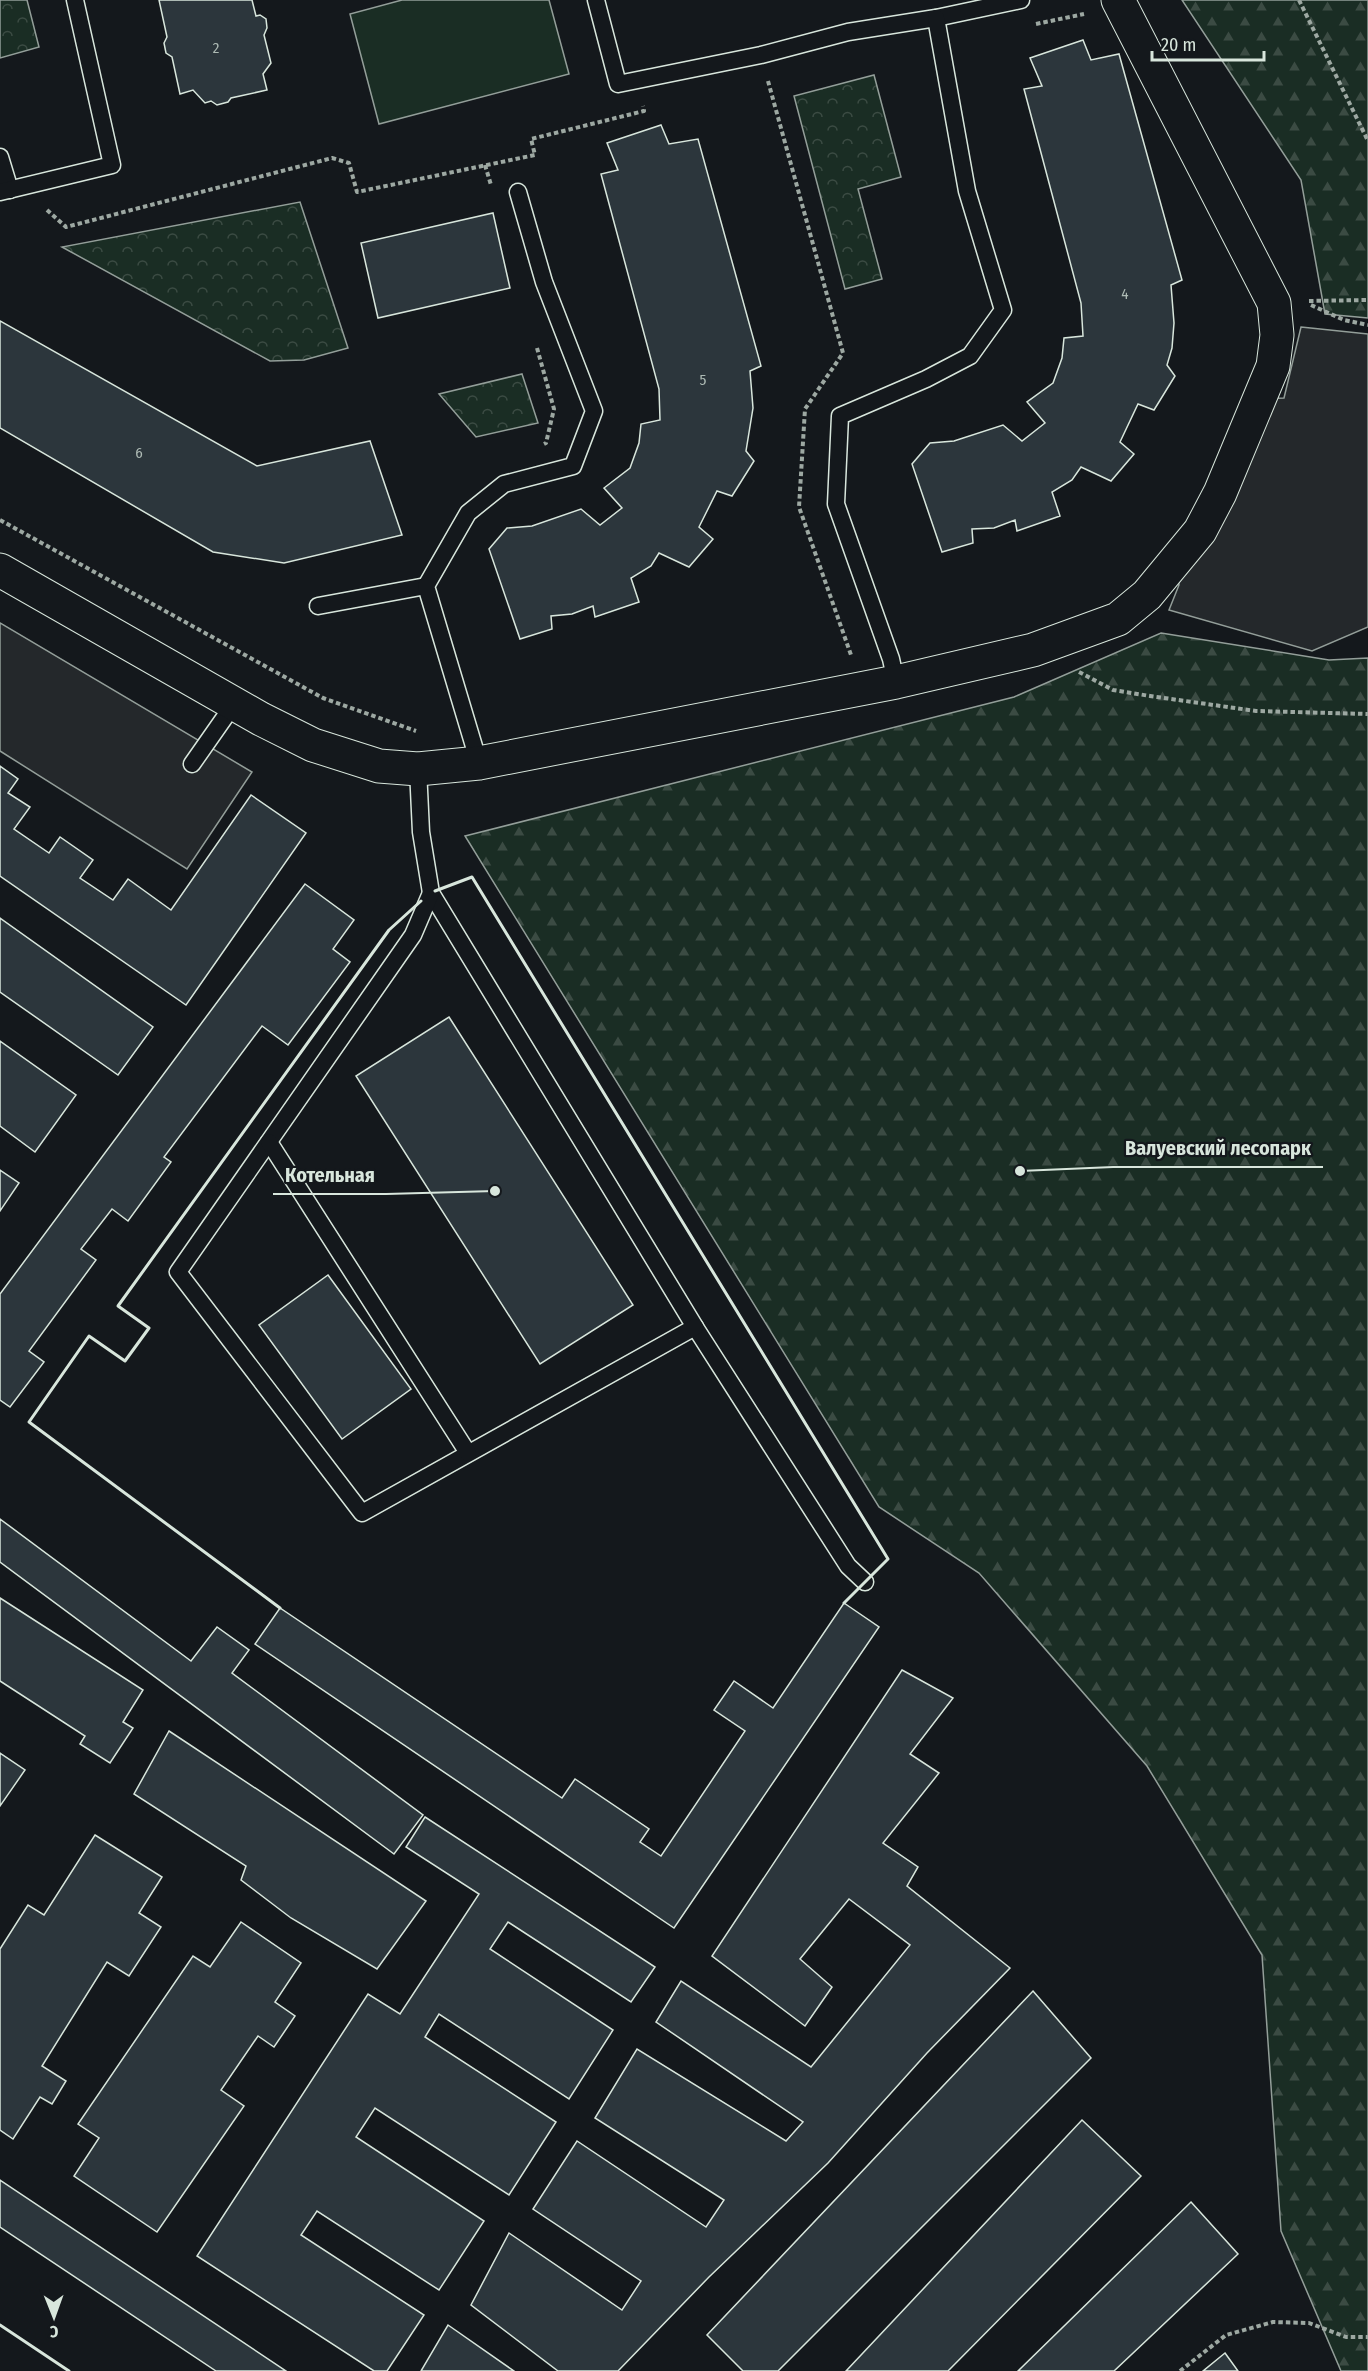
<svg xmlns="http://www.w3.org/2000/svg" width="1368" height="2371" font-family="'Fira Sans Condensed',sans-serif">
	<defs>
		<pattern id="forest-firs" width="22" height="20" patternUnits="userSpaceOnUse" patternTransform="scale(1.5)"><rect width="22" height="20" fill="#1a2d24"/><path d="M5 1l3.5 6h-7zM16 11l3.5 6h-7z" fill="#3b4b43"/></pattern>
		<pattern id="park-crowns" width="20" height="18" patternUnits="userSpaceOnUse" patternTransform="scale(1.5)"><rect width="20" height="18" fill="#1a2d24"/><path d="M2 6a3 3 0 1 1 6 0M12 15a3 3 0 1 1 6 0" fill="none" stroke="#3b4b43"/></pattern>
	</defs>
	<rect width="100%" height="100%" fill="#14181c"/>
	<g fill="url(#forest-firs)" stroke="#939e99" stroke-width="1.5">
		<polygon points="1182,0 1368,0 1368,318 1325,314 1301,180"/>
		<polygon points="1161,633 1329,660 1368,658 1368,2371 1341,2371 1281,2231 1262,1955 1147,1766 979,1573 879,1507 465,836 1014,697"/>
	</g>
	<g fill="url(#park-crowns)" stroke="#939e99" stroke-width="1.5">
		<polygon points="0,0 27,0 39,47 0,58"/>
		<polygon points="874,75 901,177 858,189 882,279 845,289 794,96"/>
		<polygon points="300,202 348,348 304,360 270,361 62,247"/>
		<polygon points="522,374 538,423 476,437 439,394"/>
	</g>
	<polygon fill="#1a2d24" stroke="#939e99" stroke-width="1.5" points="402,0 549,0 569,74 379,124 350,14"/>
	<g fill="#24282b" stroke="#939e99" stroke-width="1.5">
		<polygon points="1301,327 1368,334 1368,627 1312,651 1169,610 1179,585 1176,561 1255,399 1284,398"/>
		<polygon points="0,623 252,772 187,869 0,751"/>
	</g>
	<g fill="#2c363c" stroke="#d8e6dc" stroke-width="1.5">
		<polygon points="159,0 252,0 256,16 260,15 266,19 267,28 264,35 271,63 263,74 267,90 231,98 228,102 217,105 211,101 205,103 193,90 180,94 172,57 166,53 164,43 167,37"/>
		<polygon points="1083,40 1091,60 1119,54 1182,280 1171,285 1174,323 1172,348 1167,365 1175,376 1154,410 1138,404 1120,442 1134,454 1111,481 1081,467 1072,480 1052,492 1060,516 1017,531 1015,520 994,528 972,529 973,543 942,552 912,464 930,443 954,441 1003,425 1022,441 1045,423 1027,402 1053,383 1062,358 1064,338 1083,336 1081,303 1024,89 1042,86 1030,58"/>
		<polygon points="661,125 669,144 698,139 761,366 750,371 753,408 746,451 754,461 732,496 717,491 699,527 713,539 689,567 659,553 651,566 631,578 639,602 595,617 593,606 572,614 551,616 552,629 520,639 489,549 507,528 532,526 581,509 600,525 622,508 604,488 630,468 639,443 641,424 660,420 659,389 601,174 618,170 607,143"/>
		<polygon points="493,213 510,288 378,318 361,243"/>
		<polygon points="0,321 257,466 370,441 402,535 284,563 213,552 0,428"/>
		<polygon points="0,766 18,779 8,793 30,807 14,829 49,853 60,837 93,860 80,878 113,900 128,879 171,910 251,795 306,833 186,1005 0,876"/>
		<polygon points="305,884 354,920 333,949 350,962 288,1045 262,1026 164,1157 171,1162 128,1221 112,1209 81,1249 96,1260 29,1351 44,1362 10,1407 0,1400 0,1294"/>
		<polygon points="0,918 153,1027 118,1075 0,992"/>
		<polygon points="449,1017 633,1305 540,1364 356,1076"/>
		<polygon points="0,1041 76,1095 35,1152 0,1126"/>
		<polygon points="0,1170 19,1183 0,1211"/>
		<polygon points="328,1275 411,1389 342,1439 259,1325"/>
		<polygon points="0,1519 191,1661 217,1627 249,1650 232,1673 423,1815 394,1854 0,1562"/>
		<polygon points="0,1598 143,1690 123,1722 133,1728 110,1763 80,1744 85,1736 0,1681"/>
		<polygon points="844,1603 879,1627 674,1928 255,1644 280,1608 562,1798 575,1779 649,1829 640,1842 661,1856 745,1731 714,1710 734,1681 773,1708"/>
		<polygon points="902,1670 953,1698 910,1754 939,1773 883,1843 918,1867 907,1886 1010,1968 927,2053 828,2163 709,2277 618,2371 558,2371 471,2305 509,2233 622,2310 641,2281 533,2209 577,2141 706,2227 724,2200 595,2118 637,2049 786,2141 803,2122 656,2022 681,1981 811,2067 910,1945 849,1899 800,1959 832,1987 805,2026 712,1956"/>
		<polygon points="169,1731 426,1901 377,1969 291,1918 241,1880 246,1866 134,1794"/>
		<polygon points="0,1753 25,1770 0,1806"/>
		<polygon points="425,1817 655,1967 631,2002 508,1922 490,1949 613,2030 569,2099 439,2014 425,2037 556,2122 509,2195 375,2108 356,2137 484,2221 439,2290 317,2211 301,2235 424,2315 387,2371 374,2371 197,2256 368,1994 400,2014 479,1894 406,1847"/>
		<polygon points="95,1835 162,1877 139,1913 161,1927 129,1976 107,1962 42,2066 66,2081 52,2104 40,2097 13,2139 0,2130 0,1949 28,1905 44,1915"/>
		<polygon points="241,1922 301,1963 275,2002 295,2016 274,2047 258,2036 221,2090 244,2106 157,2232 74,2176 99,2138 78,2124 193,1956 210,1967"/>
		<polygon points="1033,1991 1091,2058 778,2371 743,2371 707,2335"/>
		<polygon points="1082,2120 1141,2176 948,2371 846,2371"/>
		<polygon points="0,2180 286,2371 216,2371 0,2227"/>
		<polygon points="1191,2202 1238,2254 1114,2371 1018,2371"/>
		<polygon points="448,2325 514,2371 421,2371"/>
		<polygon points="1225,2353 1238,2371 1203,2371"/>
	</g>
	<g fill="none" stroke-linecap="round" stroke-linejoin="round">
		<defs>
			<g id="service">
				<polyline points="596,0 618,84 761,55 848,32 936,18 1021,0"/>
				<polyline points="0,157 10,190"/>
				<polyline points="0,192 112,165 75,0"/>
				<polyline points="318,606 426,586"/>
				<polyline points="896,682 891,659 836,504 840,416 926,379 970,356 1003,310 967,191 936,18"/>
				<polyline points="479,763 426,586 468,513 504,484 573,466 594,411 544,282 518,192"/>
				<polyline points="192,764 234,704"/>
				<polyline points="418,769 421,832 431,893 695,1327 848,1566 865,1582"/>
				<polyline points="431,893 413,935 178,1272 362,1513 695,1327"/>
				<polyline points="269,1142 468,1453"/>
			</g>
			<polyline id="minor" points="0,570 261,719 313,745 379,766 418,769 479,763 896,682 1033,650 1118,619 1147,595 1200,531 1220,493 1273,366 1277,335 1274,303 1118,0"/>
		</defs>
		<use href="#service" stroke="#d8e6dc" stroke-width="19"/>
		<use href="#minor" stroke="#d8e6dc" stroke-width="35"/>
		<g stroke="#9da8a2" stroke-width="4" stroke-dasharray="4.5 3" stroke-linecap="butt">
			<polyline points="1299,0 1368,141"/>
			<polyline points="1036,24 1084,14"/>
			<polyline points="768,81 843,353 805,409 799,507 851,655"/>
			<polyline points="485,165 491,185"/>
			<polyline points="47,210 66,227 332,158 349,163 357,192 535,155 531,139 644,111 643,106"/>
			<polyline points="1309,301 1368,300"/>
			<polyline points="1311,305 1344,320 1368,325"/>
			<polyline points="537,348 554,409 546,443 544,444"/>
			<polyline points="0,520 323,698 416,731"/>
			<polyline points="1079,672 1113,690 1150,696 1256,711 1368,714"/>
			<polyline points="1180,2371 1226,2335 1273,2322 1309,2323 1346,2337 1368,2337"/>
		</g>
		<use href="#service" stroke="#14181c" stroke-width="16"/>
		<use href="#minor" stroke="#14181c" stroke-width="33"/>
		<g stroke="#d8e6dc" stroke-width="3">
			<polyline points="435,891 472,877 888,1559 844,1603"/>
			<polyline points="280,1608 29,1422 89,1336 125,1361 149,1328 118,1306 389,930 421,901"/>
			<polyline points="0,2325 69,2371"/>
		</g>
	</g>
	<g text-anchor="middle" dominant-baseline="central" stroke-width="4.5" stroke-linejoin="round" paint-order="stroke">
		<g font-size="15" fill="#adbab4">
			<text x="216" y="48">2</text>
			<text x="1125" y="294">4</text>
			<text x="703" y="380">5</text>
			<text x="139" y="453">6</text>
		</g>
	</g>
	<path fill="none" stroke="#d8e6dc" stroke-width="2" d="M1020 1171L1113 1167H1323M495 1191L386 1194H273"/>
	<g fill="#d8e6dc" stroke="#14181c" stroke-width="2">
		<circle cx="1020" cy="1171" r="6"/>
		<circle cx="495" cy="1191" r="6"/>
	</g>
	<g font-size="20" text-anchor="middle" font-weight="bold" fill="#d8e6dc" stroke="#14181c" stroke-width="4.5" stroke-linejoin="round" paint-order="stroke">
		<text x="1218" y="1155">Валуевский лесопарк</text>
		<text x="330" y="1182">Котельная</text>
	</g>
	<g transform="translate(54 2317) rotate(179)" stroke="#14181c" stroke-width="4.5" paint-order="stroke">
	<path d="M0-4.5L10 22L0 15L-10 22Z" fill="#d8e6dc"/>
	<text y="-9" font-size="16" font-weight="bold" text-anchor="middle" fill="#d8e6dc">С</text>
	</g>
	<path d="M1152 51v9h112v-9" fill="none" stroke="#d8e6dc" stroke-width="3"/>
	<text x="1161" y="51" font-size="18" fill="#d8e6dc" stroke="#14181c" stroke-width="4.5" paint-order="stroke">20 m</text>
</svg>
